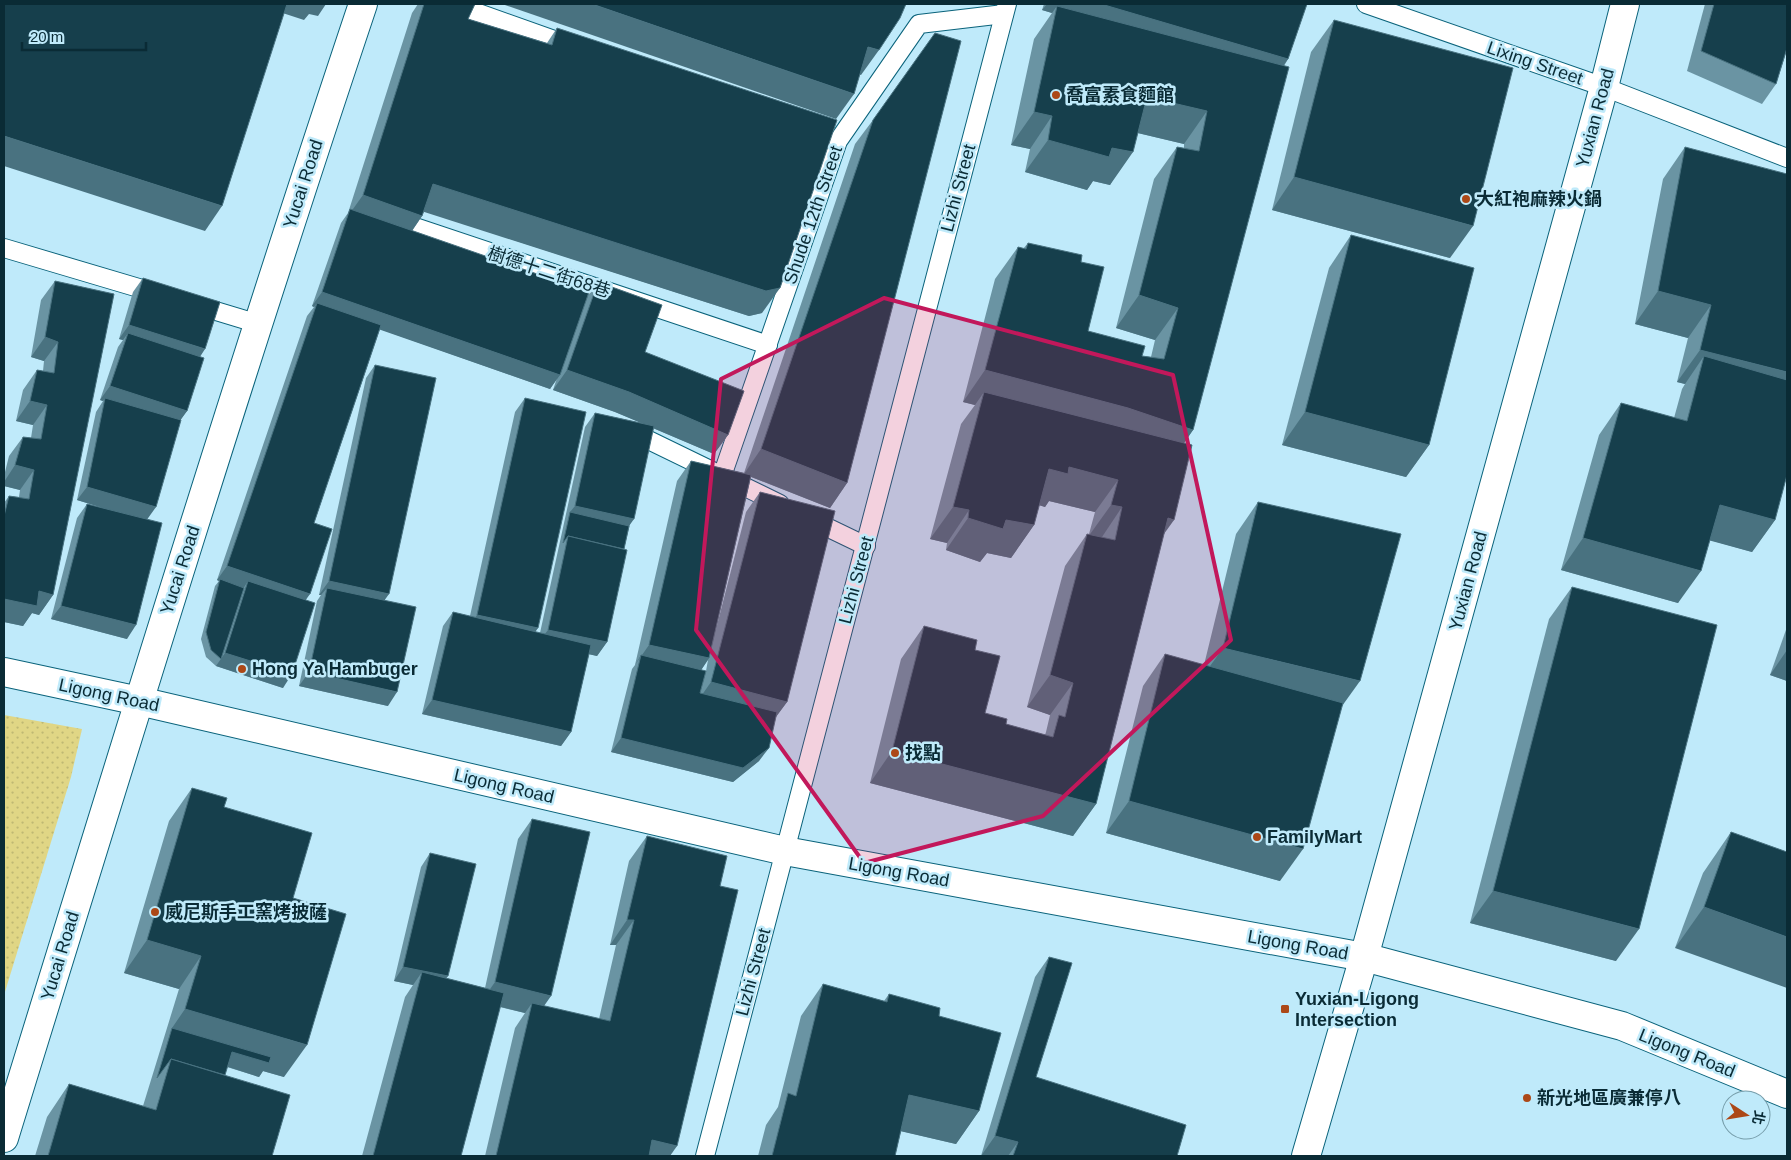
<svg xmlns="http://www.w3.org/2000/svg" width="1791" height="1160" font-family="Helvetica,'Noto Sans TC',sans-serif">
	<defs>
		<pattern id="park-dots" width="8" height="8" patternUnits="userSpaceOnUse" patternTransform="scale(1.25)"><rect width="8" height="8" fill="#e0d685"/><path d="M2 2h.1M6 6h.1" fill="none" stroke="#bfb873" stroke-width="1.8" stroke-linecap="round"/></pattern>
	</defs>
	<rect width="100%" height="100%" fill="#bfeafa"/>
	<polygon fill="url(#park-dots)" points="4,715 82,729 71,777 4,995"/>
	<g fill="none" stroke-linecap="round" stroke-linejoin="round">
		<defs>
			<g id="lane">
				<polyline points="453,4 571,46"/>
				<polyline points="1366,4 1604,87 1787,158"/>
				<polyline points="415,227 768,345"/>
				<polyline points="4,248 159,294"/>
				<polyline points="196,305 259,324"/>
				<polyline points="630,431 780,504"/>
				<polyline points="722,476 838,141 919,24 1004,14"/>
				<polyline points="810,519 866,546"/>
				<polyline points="705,1156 1007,4"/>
			</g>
			<g id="street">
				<polyline points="4,672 139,701 785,851 1364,957 1622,1026 1787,1094"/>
				<path d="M4,1138C121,759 237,380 363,4"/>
				<polyline points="1306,1156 1364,957 1604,87 1625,4"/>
			</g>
		</defs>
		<use href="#lane" stroke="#0a637b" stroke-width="20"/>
		<use href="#street" stroke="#0a637b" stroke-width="30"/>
		<use href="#lane" stroke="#fff" stroke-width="18"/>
		<use href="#street" stroke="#fff" stroke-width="28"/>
	</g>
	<g fill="#6a94a3" fill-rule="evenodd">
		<polygon points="418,4 475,4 468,19 547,43 557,28 762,313 749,316 424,211 422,216 412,231 586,298 598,282 645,352 728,435 714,454 653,428 624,549 607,642 597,656 589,654 571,732 561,746 422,714 443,626 453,612 470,616 515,412 525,398 535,632 540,633 585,427 595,413 642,423 615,412 553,390 557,378 550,389 380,329 314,523 306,600 283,688 216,666 206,657 201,639 215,586 219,581 217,580 307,316 314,307 312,306 341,223 348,213 412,13"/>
		<polygon points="1044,4 1307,4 1288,59 1284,66 1193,430 1184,443 1164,534 1096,804 1073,836 870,783 901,659 924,626 975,650 985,713 1006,724 1045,735 1046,732 1050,715 1027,707 1065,566 1087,534 1089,534 1095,512 1049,501 1045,507 1039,505 1034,525 1011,558 987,553 980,562 946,550 947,543 930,539 961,424 975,405 963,402 995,279 1018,247 1023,249 1028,243 1081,262 1088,331 1142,356 1151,357 1155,340 1116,328 1154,179 1177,147 1184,148 1184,144 1138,133 1110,185 1093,181 1087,190 1025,172 1030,149 1011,145 1034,39 1052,13 1042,10"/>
		<polygon points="1705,4 1787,4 1786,53 1776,84 1762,104 1687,71"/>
		<polygon points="1334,20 1450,258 1272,210 1311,52"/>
		<path d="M873,120L847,483L830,508L751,477L715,633L746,512L760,492L787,702L775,718L759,761L733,782L611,752L632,669L635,665L677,481L691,461L744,473L855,144ZM708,660L706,671L701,670Z"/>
		<polygon points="1685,147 1775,520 1752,552 1710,540 1678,603 1561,570 1599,435 1621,403 1674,418 1682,389 1685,384 1677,382 1688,338 1635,324 1663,179"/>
		<polygon points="1351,235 1429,445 1406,477 1282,445 1329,268"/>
		<polygon points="143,278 200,356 187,411 180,420 147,519 127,639 51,619 77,518 87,504 103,508 77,500 96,412 103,401 100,400 118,347 123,340 119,339 133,292"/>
		<polygon points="55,281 114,294 53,595 39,615 32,613 23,626 4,622 4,503 9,496 19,497 20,490 4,486 4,476 9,456 23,437 31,438 33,425 16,421 23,390 37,370 43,371 44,361 31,357 41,300"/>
		<polygon points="375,365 385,600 388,706 299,686 317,601 321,595 319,595 366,378"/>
		<polygon points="1258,502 1280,881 1106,833 1143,686 1165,654 1204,665 1236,534"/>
		<polygon points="1572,587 1616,961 1470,923 1549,619"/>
		<polygon points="1787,627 1787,681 1770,675"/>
		<polygon points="192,788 224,807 293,898 284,1077 263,1071 259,1077 227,1067 225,1075 272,1156 35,1156 47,1117 69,1084 143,1106 179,989 124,973 169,821"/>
		<polygon points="532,819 544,1006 599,1019 616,945 610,945 629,861 647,836 720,886 670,1156 485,1156 515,1028 525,1013 500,1007 461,1156 362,1156 405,997 413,985 394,981 421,867 430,853 446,978 485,988 518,839"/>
		<polygon points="1731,832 1787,852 1675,948 1703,873"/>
		<polygon points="1049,957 1036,1077 1177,1156 981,1156 1035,977"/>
		<polygon points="823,984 884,1001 889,994 939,1016 979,1111 956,1144 901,1131 895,1156 758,1156 766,1125 778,1107 801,1016"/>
	</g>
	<g fill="#497280">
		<polygon points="255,4 326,4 318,16 309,14 304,20"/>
		<polygon points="502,4 592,4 854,94 836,119"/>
		<polygon points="1047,4 1101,4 1288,59 1274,79 1057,6 1052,13 1042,10"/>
		<polygon points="868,47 879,50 861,75 851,72"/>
		<polygon points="1147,97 1207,111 1184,144 1125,130"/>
		<polygon points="1034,112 1052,116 1030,149 1011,145"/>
		<polygon points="4,136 222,206 205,231 4,166"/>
		<polygon points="1048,140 1112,148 1133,152 1110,185 1093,181 1087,190 1025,172"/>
		<polygon points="1294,177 1473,226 1450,258 1272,210"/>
		<polygon points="433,184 780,288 762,313 749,316 415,209"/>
		<polygon points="363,195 422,216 405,241 348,216"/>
		<polygon points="1658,291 1711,305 1688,338 1635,324"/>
		<polygon points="322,292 560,375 550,389 315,307 317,303 314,307 312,306"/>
		<polygon points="1139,295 1178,308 1155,340 1116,328"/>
		<polygon points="129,325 205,349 196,363 128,333 123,340 119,339"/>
		<polygon points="45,337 58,342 44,361 31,357"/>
		<polygon points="1700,350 1787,372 1787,410 1704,356 1685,384 1677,382"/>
		<polygon points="567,370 629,392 728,435 714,454 615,412 553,390"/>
		<polygon points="985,370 1128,408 1193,430 1171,462 984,392 975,405 963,402"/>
		<polygon points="110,386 187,411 177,425 105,398 103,401 100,400"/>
		<polygon points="30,401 47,405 33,425 16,421"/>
		<polygon points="1305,412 1429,445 1406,477 1282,445"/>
		<polygon points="761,449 847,483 830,508 744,474"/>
		<polygon points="15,465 34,470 20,490 4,486 4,482"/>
		<polygon points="1069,467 1118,480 1095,512 1049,501 1045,507 1026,501 1049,469"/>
		<polygon points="87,487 156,507 146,521 77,500"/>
		<polygon points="1111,505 1122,507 1100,540 1088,537"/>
		<polygon points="1720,505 1775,520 1752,552 1697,537"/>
		<polygon points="575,506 634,519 624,533 570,512"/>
		<polygon points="953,507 969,510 947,543 930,539"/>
		<polygon points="968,518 1006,520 1034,525 1011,558 987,553 980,562 946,550"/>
		<polygon points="1168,518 1174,520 1151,552"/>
		<polygon points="1583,538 1701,571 1678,603 1561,570"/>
		<polygon points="227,566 310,594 300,608 248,581 243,589 220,579 219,581 217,580"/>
		<polygon points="329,581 389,594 379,608 327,588 321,595 319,595"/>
		<polygon points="39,591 53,595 39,615 32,613 23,626 4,622 4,599"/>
		<polygon points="61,606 136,625 127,639 51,619"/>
		<polygon points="477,615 538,628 529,641 468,628"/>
		<polygon points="548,630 607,642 597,656 538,643"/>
		<polygon points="649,645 709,658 696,678 641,655 635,665"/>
		<polygon points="1223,648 1360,681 1337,713 1200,680"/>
		<polygon points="1787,650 1787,681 1770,675"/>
		<polygon points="225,653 292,674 283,688 216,666"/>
		<polygon points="309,672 397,692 388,706 299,686"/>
		<polygon points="1050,675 1073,683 1050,715 1027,707"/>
		<polygon points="711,682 787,702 773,721 697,702"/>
		<polygon points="432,700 571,732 561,746 422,714"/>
		<polygon points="621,738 769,748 759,761 733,782 611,752"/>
		<polygon points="892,751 1096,804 1073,836 870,783"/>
		<polygon points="1129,801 1303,849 1280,881 1106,833"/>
		<polygon points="1493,891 1639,929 1616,961 1470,923"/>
		<polygon points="1704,907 1787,937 1787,988 1675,948"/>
		<polygon points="627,920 634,920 616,945 610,945"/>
		<polygon points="147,940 201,956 179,989 124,973"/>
		<polygon points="403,967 448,976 438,989 422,972 413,985 394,981"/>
		<polygon points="495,982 551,996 537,1016 532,1003 525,1013 481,1002"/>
		<polygon points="185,1009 307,1045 284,1077 263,1071 259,1077 222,1065 172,1028"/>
		<polygon points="909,1095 979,1111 956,1144 887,1128"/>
		<polygon points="995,1136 1018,1142 1008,1156 981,1156"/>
		<polygon points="652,1140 677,1146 670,1156 641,1156"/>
	</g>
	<g fill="#163f4c" stroke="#497280">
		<polygon points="4,4 287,4 222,206 4,136"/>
		<polygon points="424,4 475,4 468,19 552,45 557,28 837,120 780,288 766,291 433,184 422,216 363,195"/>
		<polygon points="592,4 906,4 900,18 879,50 868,47 854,94"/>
		<polygon points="1101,4 1307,4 1288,59"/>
		<polygon points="1714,4 1787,4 1787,48 1776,84 1701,51"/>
		<polygon points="1057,6 1289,67 1193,430 1128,408 985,370 1018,247 1026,249 1028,243 1082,255 1081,262 1104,267 1088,331 1145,346 1142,356 1164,359 1178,308 1139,295 1177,147 1199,151 1207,111 1147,97 1133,152 1112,148 1109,157 1048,140 1052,116 1034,112"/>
		<polygon points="1334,20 1513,68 1473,226 1294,177"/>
		<polygon points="935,33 961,41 847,483 761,449 873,120"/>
		<polygon points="1685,147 1787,174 1787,372 1700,350 1711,305 1658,291"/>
		<polygon points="350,209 589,292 560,375 322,292"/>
		<polygon points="1351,235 1474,268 1429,445 1305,412"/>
		<polygon points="143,278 220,302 205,349 129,325"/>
		<polygon points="55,281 114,294 53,595 39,591 37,606 4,599 4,516 9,496 29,499 34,470 15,465 23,437 41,439 47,405 30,401 37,370 54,373 58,342 45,337"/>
		<polygon points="598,282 662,305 645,352 744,391 728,435 629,392 567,370"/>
		<polygon points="317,303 381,325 314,523 332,529 310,594 227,566"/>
		<polygon points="128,333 204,358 187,411 110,386"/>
		<polygon points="1704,356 1787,380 1787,475 1775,520 1720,505 1701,571 1583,538 1621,403 1687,421"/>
		<polygon points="375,365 436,378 389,594 329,581"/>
		<polygon points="984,392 1192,445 1174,520 1168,518 1096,804 892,751 924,626 977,640 975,650 1000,656 985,713 1007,719 1006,724 1053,737 1059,715 1065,717 1073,683 1050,675 1087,534 1115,540 1122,507 1111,505 1118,480 1069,467 1068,474 1049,469 1034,525 1006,520 1003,529 968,518 969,510 953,507"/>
		<polygon points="105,398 181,420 156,507 87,487"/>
		<polygon points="525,398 586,412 538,628 477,615"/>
		<polygon points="595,413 654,426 634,519 575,506"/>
		<polygon points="691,461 751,475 709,658 649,645"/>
		<polygon points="760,492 835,511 787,702 711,682"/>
		<polygon points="1258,502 1401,534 1360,681 1223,648"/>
		<polygon points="87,504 162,523 136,625 61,606"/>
		<polygon points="570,512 629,526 624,549 568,536 563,543"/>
		<polygon points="568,536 627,550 607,642 548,630"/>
		<polygon points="220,579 244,588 221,659 211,650 206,632"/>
		<polygon points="248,581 315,603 292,674 225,653"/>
		<polygon points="1572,587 1717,625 1639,929 1493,891"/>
		<polygon points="327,588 416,607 397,692 309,672"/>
		<polygon points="453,612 591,645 571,732 432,700"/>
		<polygon points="1165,654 1343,703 1303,849 1129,801"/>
		<polygon points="641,655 706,671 700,693 777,712 769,748 743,768 621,738"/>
		<polygon points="192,788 227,798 224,807 312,833 293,898 346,914 307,1045 185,1009 201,956 147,940"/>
		<polygon points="532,819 590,832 551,996 495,982"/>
		<polygon points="1731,832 1787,852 1787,937 1704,907"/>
		<polygon points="647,836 727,856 720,886 738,890 677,1146 652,1140 649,1156 496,1156 532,1003 610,1021 634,920 627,920"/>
		<polygon points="430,853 476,864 448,976 403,967"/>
		<polygon points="1049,957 1072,963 1036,1077 1186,1125 1177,1156 1013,1156 1018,1142 995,1136"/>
		<polygon points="422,972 504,993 461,1156 373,1156"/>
		<polygon points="823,984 887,1002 889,994 940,1008 939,1016 1001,1033 979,1111 909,1095 895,1156 772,1156 788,1093 796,1096"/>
		<polygon points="172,1028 271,1057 269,1063 232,1052 225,1075 171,1059 157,1078"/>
		<polygon points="171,1059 290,1095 272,1156 48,1156 69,1084 156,1110"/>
	</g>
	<path fill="#c2185b" fill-opacity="0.2" stroke="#c2185b" stroke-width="4" stroke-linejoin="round" d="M884,298L1173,375L1231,640L1043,816L864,863L696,630L721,379Z"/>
	<g fill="#ac4817" stroke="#bfeafa" stroke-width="2">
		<circle cx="1056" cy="95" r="5"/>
		<circle cx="1466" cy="199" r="5"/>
		<circle cx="242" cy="669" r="5"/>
		<circle cx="895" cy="753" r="5"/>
		<circle cx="1257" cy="837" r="5"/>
		<circle cx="155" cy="912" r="5"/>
		<rect x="1280" y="1004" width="10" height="10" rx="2.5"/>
		<circle cx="1527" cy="1098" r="5"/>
	</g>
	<g text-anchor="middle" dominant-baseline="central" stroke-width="5" stroke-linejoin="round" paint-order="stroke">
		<g font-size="18" fill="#0a2b35" stroke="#bfeafa">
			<text transform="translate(1535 63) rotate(19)">Lixing Street</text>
			<text transform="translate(1595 118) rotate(-75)">Yuxian Road</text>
			<text transform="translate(303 184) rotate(-72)">Yucai Road</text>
			<text transform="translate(958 188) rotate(-75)">Lizhi Street</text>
			<text transform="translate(813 215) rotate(-71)">Shude 12th Street</text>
			<text transform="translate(549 272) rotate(18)">樹德十二街68巷</text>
			<text transform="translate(180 570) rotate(-72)">Yucai Road</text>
			<text transform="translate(856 580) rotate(-75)">Lizhi Street</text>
			<text transform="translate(1468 581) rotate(-75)">Yuxian Road</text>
			<text transform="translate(109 695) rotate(12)">Ligong Road</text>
			<text transform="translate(504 786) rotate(13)">Ligong Road</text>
			<text transform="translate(899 872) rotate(10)">Ligong Road</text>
			<text transform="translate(1298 945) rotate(10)">Ligong Road</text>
			<text transform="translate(60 956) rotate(-73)">Yucai Road</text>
			<text transform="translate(753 972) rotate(-75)">Lizhi Street</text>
			<text transform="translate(1687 1053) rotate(22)">Ligong Road</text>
		</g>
		<g font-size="18" font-weight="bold" fill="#0a2b35" stroke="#bfeafa" text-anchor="start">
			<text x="1066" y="95">喬富素食麵館</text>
			<text x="1476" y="199">大紅袍麻辣火鍋</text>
			<text x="252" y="669">Hong Ya Hambuger</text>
			<text x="905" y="753">找點</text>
			<text x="1267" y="837">FamilyMart</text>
			<text x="165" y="912">威尼斯手工窯烤披薩</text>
			<text x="1295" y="999">Yuxian-Ligong<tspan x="1295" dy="21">Intersection</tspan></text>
			<text x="1537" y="1098">新光地區廣兼停八</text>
		</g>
	</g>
	<rect width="1791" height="1160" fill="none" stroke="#0a2b35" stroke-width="10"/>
	<g transform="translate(1746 1115) rotate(102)"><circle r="24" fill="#bfeafa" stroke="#779eab"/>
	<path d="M0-4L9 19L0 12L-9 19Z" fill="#ac4817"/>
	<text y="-8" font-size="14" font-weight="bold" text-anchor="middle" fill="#0a2b35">北</text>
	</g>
	<path d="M22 42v8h124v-8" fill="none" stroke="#0a2b35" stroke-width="2.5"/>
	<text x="30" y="42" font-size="15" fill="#0a2b35" stroke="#bfeafa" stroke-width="4" paint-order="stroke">20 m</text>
</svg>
